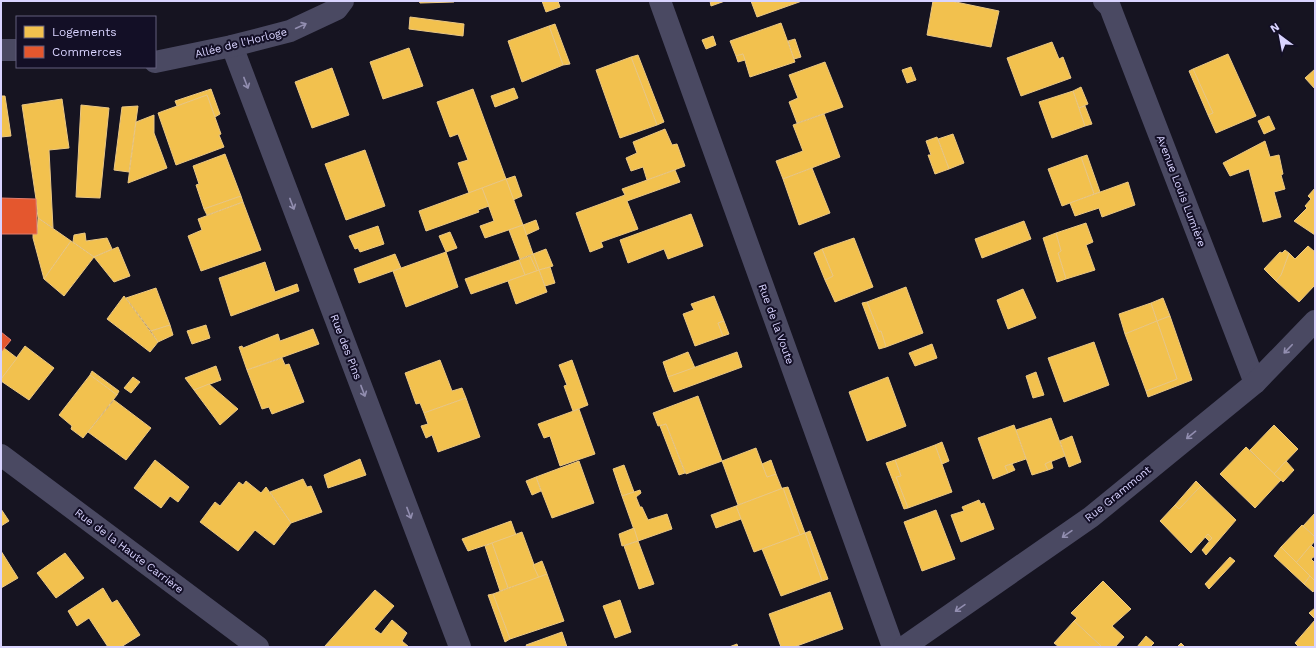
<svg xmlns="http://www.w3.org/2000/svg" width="1316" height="648" font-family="'Work Sans',sans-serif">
	<rect width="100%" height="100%" fill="#161421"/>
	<g fill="#f2c14e" stroke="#eac783">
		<polygon points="419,1 454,1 454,2 420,3"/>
		<polygon points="542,1 558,1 560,7 546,12"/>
		<polygon points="710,1 725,1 711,6"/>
		<polygon points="751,1 802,1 757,17"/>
		<polygon points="933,1 951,1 999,11 991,47 927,35"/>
		<polygon points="410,17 464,24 463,36 409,29"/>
		<polygon points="781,23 795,62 750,77 743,54 736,56 730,41"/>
		<polygon points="555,24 570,64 563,65 549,26"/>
		<polygon points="549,26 563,65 522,82 508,41"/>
		<polygon points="713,36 716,45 706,49 702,40"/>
		<polygon points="795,39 801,57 794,59 788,41"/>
		<polygon points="1052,42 1059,59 1063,57 1071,78 1021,96 1007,58"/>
		<polygon points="409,48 423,86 383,99 370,62"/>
		<polygon points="743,54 745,60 738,62 736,56"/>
		<polygon points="1228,54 1256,116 1216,133 1208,115 1213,113 1193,69"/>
		<polygon points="638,55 664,122 657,125 631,57"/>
		<polygon points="631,57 657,125 620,138 596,70"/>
		<polygon points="825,62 843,107 797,123 789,102 798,98 789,75"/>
		<polygon points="911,67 916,80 907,83 902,70"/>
		<polygon points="332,68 349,115 312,128 295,82"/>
		<polygon points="1193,69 1213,113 1208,115 1189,71"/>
		<polygon points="1315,69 1315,89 1305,78"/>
		<polygon points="1081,87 1088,104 1079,108 1073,91"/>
		<polygon points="514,88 518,98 495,107 491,96"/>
		<polygon points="211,89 220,114 215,117 207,95 177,106 175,101"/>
		<polygon points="473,89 506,179 469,193 458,163 468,160 458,134 450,137 437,102"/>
		<polygon points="1073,91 1085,126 1052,138 1039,102"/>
		<polygon points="207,95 221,134 219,135 224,147 176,165 158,113"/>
		<polygon points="1,96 5,96 11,136 1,137"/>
		<polygon points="62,99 69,148 49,150 53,228 38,218 36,199 22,105"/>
		<polygon points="81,105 109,108 100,198 76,197"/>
		<polygon points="138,106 129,172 114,170 122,107"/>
		<polygon points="1085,106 1092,124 1085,126 1079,108"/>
		<polygon points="824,114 840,157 783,179 776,161 803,151 793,125"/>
		<polygon points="154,115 154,133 167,168 128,183 136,122"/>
		<polygon points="1269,116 1275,129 1264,134 1258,121"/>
		<polygon points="665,129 672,145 677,144 685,166 647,180 643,167 631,171 626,158 637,153 633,142"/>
		<polygon points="953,134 964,163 949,169 938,139"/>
		<polygon points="937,137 949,169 935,174 928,155 931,155 926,141"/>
		<polygon points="1265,141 1270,157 1279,155 1283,174 1281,175 1285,189 1274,192 1281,217 1263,222 1249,169 1230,176 1223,163"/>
		<polygon points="365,150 385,206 346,220 325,164"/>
		<polygon points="225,154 241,196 204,209 196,185 199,184 193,166"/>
		<polygon points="1087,155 1100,192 1094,194 1081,157"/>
		<polygon points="1081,157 1094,194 1062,206 1048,169"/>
		<polygon points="812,168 830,213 799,225 783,179"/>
		<polygon points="675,170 680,182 627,201 638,229 601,242 603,247 590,252 576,213 625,195 622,189"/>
		<polygon points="515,176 522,196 513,200 506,179"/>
		<polygon points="506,179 523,225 485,238 480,226 494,221 482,188"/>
		<polygon points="1128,182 1135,205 1102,217 1099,208 1075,216 1070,203"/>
		<polygon points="482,188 489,206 478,210 479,212 426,231 419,211"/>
		<polygon points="1315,188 1315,235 1294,221 1307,208 1305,206 1311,199 1308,196"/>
		<polygon points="241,196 243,202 207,215 204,209"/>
		<polygon points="243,202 261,250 201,271 188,236 202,230 198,219"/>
		<polygon points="691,214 703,246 668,259 664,249 628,263 620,240"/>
		<polygon points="38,218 71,241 44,279 33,238 33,233 37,234"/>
		<polygon points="536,220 539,229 526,235 523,225"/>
		<polygon points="1024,221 1031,239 982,258 975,239"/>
		<polygon points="1086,223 1093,242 1086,245 1095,270 1066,279 1058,253 1061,251 1056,233"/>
		<polygon points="523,225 533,254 520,259 509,230"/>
		<polygon points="378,226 384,244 360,252 358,248 355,249 349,236"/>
		<polygon points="450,232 457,248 446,252 439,236"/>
		<polygon points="85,233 86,241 107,238 112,249 94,257 73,242 74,235"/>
		<polygon points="1056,233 1061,251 1058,253 1066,279 1057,282 1043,238"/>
		<polygon points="854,238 873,287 835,302 825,280 833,276 822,249"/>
		<polygon points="71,241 94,257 64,296 44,279"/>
		<polygon points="1308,246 1315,252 1315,285 1299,302 1276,281 1281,275 1289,253 1295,259"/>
		<polygon points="118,247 130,276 114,282 94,257"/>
		<polygon points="546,249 553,266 539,270 533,254"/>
		<polygon points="822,249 833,276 825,280 814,253"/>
		<polygon points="1285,250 1289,253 1281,275 1276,281 1264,269 1280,252 1282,253"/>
		<polygon points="446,252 458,287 406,307 393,271"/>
		<polygon points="395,254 401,268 359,283 354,269"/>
		<polygon points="533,254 539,270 537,271 530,256"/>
		<polygon points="530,256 537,271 525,275 519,260"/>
		<polygon points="519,260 525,275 471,294 465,279"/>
		<polygon points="265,262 275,292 297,284 299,291 231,316 219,278"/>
		<polygon points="550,267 555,283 545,286 539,270"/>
		<polygon points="539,270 547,292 516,304 508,281"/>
		<polygon points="906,287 923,333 886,347 881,331 879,332 867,302"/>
		<polygon points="156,288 170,325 151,331 126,298"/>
		<polygon points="1023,289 1036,318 1008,329 997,300"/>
		<polygon points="124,296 158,342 150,352 107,319"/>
		<polygon points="714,296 724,321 718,323 723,336 695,346 683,314 694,310 691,304"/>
		<polygon points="1163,298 1170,316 1157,321 1151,303"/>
		<polygon points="867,302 879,332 881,331 886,347 879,349 862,303"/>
		<polygon points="1151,303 1157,321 1125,334 1119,314"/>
		<polygon points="1170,316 1192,380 1148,397 1146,391 1177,379 1157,321"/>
		<polygon points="724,321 729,334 723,336 718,323"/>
		<polygon points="1157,321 1177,379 1146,391 1125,334"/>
		<polygon points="170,325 173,335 158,342 151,331"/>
		<polygon points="206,325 210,338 192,344 187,331"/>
		<polygon points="313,329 319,344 247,370 239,347 242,346 243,348 278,334 280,341"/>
		<polygon points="1094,342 1109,385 1064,402 1048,358"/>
		<polygon points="932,344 937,358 915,366 909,353"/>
		<polygon points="25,346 54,368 29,400 1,381 1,379"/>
		<polygon points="4,348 17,358 1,379 1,352"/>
		<polygon points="688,352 695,368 668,377 663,362"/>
		<polygon points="737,352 742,367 674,392 668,377"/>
		<polygon points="282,358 285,365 289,364 304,402 272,414 269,407 262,409 247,370"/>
		<polygon points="440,360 452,391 462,388 466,398 424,413 420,403 416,404 405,373"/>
		<polygon points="572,360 588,405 573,411 564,386 567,385 559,365"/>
		<polygon points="216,366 221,380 194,390 185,378"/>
		<polygon points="92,371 119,391 117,395 90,375"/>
		<polygon points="1036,372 1044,395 1033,398 1026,376"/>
		<polygon points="90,375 117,395 83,438 71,429 72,426 59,415"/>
		<polygon points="133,377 140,382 131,393 124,388"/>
		<polygon points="888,377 906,426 867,441 849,392"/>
		<polygon points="209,384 238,409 220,425 194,390"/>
		<polygon points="698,396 722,461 686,474 666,424 658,426 653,413"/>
		<polygon points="466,398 480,437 438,452 432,435 426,438 421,426 428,424 424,413"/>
		<polygon points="114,400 151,428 126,460 88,432"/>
		<polygon points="579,409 595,454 560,466 550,436 544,438 538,424"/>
		<polygon points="1051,418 1065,456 1045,464 1048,470 1032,475 1016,430"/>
		<polygon points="666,424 685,473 679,475 660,426"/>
		<polygon points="1014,425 1026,459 1005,466 1008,473 993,479 978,438"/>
		<polygon points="1274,425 1298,449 1274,474 1250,450"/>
		<polygon points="1072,436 1081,462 1069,467 1060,441"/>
		<polygon points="942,442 949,461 942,464 935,445"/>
		<polygon points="935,445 952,492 908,508 896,477 901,476 895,460"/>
		<polygon points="1246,447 1281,480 1255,508 1220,474"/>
		<polygon points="756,448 767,477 776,474 782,489 738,505 722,461"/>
		<polygon points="360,459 366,475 328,488 324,475"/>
		<polygon points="155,460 189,487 178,502 170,496 161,508 134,488"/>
		<polygon points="771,460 776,474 767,477 762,464"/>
		<polygon points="895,460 901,476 896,477 908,508 904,509 886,463"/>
		<polygon points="579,461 594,503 552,518 536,477"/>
		<polygon points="1051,461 1053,468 1048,470 1045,464"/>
		<polygon points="1286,461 1294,470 1283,482 1274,474"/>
		<polygon points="1012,464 1015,470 1008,473 1005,466"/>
		<polygon points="624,465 634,492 622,496 613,469"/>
		<polygon points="536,477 541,491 532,495 526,481"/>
		<polygon points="303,479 307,487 311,486 322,512 291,523 270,492"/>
		<polygon points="246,481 261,493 266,487 291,523 274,545 255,530 238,551 200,522 215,502 220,506 239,482 243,485"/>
		<polygon points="1196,481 1201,486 1179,509 1175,505"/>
		<polygon points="1201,486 1236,520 1206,555 1202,550 1212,538 1208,534 1191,553 1160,521 1175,505 1179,509"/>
		<polygon points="788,487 805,533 800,535 783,488"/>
		<polygon points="783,488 800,535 754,552 736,506"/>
		<polygon points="640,490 641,493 636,497 640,507 642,507 648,520 667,514 672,529 638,541 622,496"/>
		<polygon points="979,500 981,504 984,503 994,529 961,542 951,515 964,511 962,507"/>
		<polygon points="736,506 741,519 716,528 711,515"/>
		<polygon points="1,509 9,521 1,526"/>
		<polygon points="936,510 955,559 922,571 904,522"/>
		<polygon points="1315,513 1315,537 1303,526"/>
		<polygon points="511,521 516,535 468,551 462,539"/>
		<polygon points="1302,525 1315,537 1315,541 1296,563 1281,547"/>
		<polygon points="634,528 638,541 622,546 619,534"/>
		<polygon points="810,531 828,579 822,581 805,533"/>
		<polygon points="522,532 539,578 508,588 492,543"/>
		<polygon points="805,533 822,581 781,596 762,549"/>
		<polygon points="1208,534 1212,538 1209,541 1205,537"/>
		<polygon points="638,541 654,584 639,589 624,546"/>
		<polygon points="492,543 508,588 500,591 485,546"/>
		<polygon points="1311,545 1315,549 1315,556 1311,559 1315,563 1315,581 1296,563"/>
		<polygon points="1281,547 1310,576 1304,584 1274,556"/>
		<polygon points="1,551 18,578 1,588"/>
		<polygon points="65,553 84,578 56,598 37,573"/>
		<polygon points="1230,557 1235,561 1209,589 1205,584"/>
		<polygon points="542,561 547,574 539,578 533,565"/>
		<polygon points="547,574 564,621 510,639 493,594"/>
		<polygon points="1310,576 1315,581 1315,589 1313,592 1304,584"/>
		<polygon points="1103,581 1131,609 1112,626 1124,637 1115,647 1102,647 1074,621 1077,618 1071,613"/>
		<polygon points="103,588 112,603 117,600 140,635 121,647 108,647 89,618 77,626 68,611"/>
		<polygon points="375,590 394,606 374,629 381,634 392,620 407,633 402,641 409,647 327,647 325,646"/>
		<polygon points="830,592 843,629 794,647 781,647 769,614"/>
		<polygon points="493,594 510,639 505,642 488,595"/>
		<polygon points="620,600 631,632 615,638 603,606"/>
		<polygon points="1315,608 1315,619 1309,613"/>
		<polygon points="1315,620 1315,647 1299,647 1295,643"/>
		<polygon points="1074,621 1102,647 1059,647 1054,643"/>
		<polygon points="562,632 567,647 527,647 526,645"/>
		<polygon points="1146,636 1154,643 1150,647 1137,647"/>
		<polygon points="1181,643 1185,647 1177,647"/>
		<polygon points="737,644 738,647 729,647"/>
	</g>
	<g fill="#e4572e" stroke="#e17c6d">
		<polygon points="1,198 36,199 37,234 1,234"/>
		<polygon points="1,332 11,340 1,352"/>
	</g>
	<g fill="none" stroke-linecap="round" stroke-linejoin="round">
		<g stroke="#4a4962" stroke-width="22">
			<polyline points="660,1 893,647"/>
			<polyline points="1104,1 1110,7 1113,15 1255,383"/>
			<polyline points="232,46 460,647"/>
			<polyline points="1,50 17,50"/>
			<polyline points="155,62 232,46 290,31 337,9 343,1"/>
			<polyline points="1,455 258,647"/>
			<polyline points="904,647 1091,517 1255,383 1315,321"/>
		</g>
	</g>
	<defs><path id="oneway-shaft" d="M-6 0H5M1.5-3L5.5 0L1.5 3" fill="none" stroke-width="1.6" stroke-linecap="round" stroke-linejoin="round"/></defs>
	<g stroke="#928eb0">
		<use href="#oneway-shaft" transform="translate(301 26) rotate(-25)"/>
		<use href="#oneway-shaft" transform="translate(246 83) rotate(69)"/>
		<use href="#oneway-shaft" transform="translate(292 204) rotate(69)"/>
		<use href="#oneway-shaft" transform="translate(1288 349) rotate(134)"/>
		<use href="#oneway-shaft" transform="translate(363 391) rotate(69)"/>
		<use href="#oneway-shaft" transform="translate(1191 435) rotate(141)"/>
		<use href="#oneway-shaft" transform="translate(409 513) rotate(69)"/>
		<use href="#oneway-shaft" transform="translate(1067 534) rotate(145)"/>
		<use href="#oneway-shaft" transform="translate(960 608) rotate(145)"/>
	</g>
	<g text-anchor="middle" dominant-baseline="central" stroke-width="4" stroke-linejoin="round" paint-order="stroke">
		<g font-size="11" fill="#d9d4ff" stroke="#130f26">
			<text transform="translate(241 43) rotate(-14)">Allée de l'Horloge</text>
			<text transform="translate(1181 191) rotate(69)">Avenue Louis Lumière</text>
			<text transform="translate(776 324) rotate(70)">Rue de la Voute</text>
			<text transform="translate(346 347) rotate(69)">Rue des Pins</text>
			<text transform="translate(1118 494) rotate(-39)">Rue Grammont</text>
			<text transform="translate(129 551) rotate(37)">Rue de la Haute Carrière</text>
		</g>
	</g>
	<rect width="1316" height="648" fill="none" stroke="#d9d4ff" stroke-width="4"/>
	<rect x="16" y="16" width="140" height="52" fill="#130f26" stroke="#625e7d"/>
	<rect x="24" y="26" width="20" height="12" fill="#f2c14e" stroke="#625e7d"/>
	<text x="52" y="36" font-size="12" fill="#d9d4ff">Logements</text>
	<rect x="24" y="46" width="20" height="12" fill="#e4572e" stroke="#625e7d"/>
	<text x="52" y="56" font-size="12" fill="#d9d4ff">Commerces</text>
	<g transform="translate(1280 36) rotate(328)" stroke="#130f26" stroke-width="3" paint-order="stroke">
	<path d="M0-3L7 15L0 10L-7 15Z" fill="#d9d4ff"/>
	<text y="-6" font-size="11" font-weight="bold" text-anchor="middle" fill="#d9d4ff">N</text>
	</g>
</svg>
